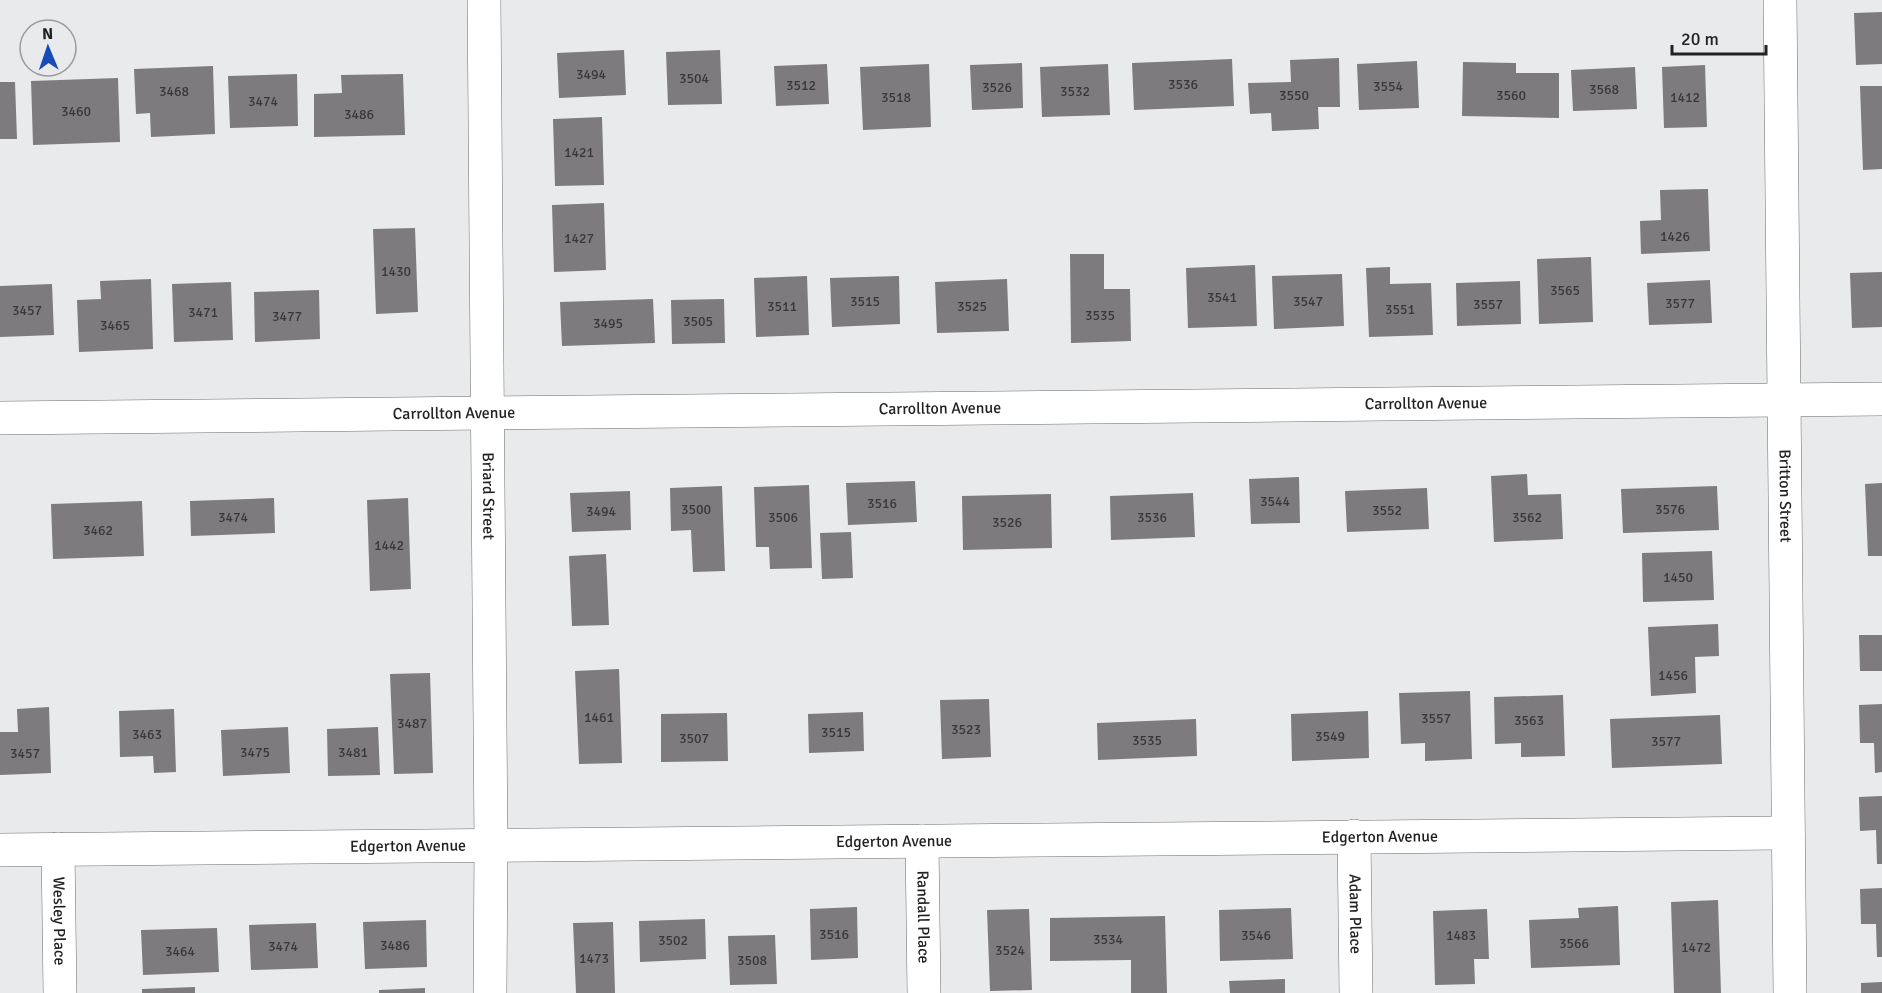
<svg xmlns="http://www.w3.org/2000/svg" width="1882" height="993" font-family="Signika,sans-serif">
	<rect width="100%" height="100%" fill="#e9eaec"/>
	<g fill="#7d7b7d">
		<polygon points="1882,12 1882,64 1856,65 1854,13"/>
		<polygon points="624,50 626,95 559,98 557,53"/>
		<polygon points="720,50 722,104 668,105 666,52"/>
		<polygon points="1339,58 1340,107 1318,107 1319,129 1272,131 1271,113 1250,114 1248,83 1291,82 1290,60"/>
		<polygon points="1232,59 1234,106 1134,110 1132,63"/>
		<polygon points="1417,61 1419,108 1359,110 1357,64"/>
		<polygon points="1463,62 1516,63 1516,73 1559,73 1559,118 1462,116"/>
		<polygon points="1022,63 1023,108 972,110 970,65"/>
		<polygon points="827,64 829,104 776,106 774,66"/>
		<polygon points="929,64 931,127 863,130 860,67"/>
		<polygon points="1108,64 1110,115 1042,117 1040,67"/>
		<polygon points="1705,65 1707,127 1664,128 1662,67"/>
		<polygon points="213,66 215,134 151,137 150,113 136,114 134,69"/>
		<polygon points="1635,67 1637,109 1573,111 1571,70"/>
		<polygon points="297,74 298,126 230,128 228,76"/>
		<polygon points="403,74 405,135 314,137 314,94 342,93 341,75"/>
		<polygon points="118,78 120,142 33,145 31,81"/>
		<polygon points="0,82 15,82 17,139 0,139"/>
		<polygon points="1860,86 1882,86 1882,169 1863,170"/>
		<polygon points="602,117 604,185 555,186 553,119"/>
		<polygon points="1708,189 1710,251 1641,254 1640,221 1661,220 1660,190"/>
		<polygon points="604,203 606,270 554,272 552,205"/>
		<polygon points="415,228 418,312 376,314 373,229"/>
		<polygon points="1070,254 1104,254 1104,289 1130,289 1131,341 1071,343"/>
		<polygon points="1591,257 1593,322 1539,324 1537,259"/>
		<polygon points="1255,265 1257,326 1188,328 1186,268"/>
		<polygon points="1390,267 1390,284 1431,283 1433,335 1369,337 1366,268"/>
		<polygon points="1882,272 1882,327 1852,328 1850,273"/>
		<polygon points="1342,274 1344,326 1274,329 1272,276"/>
		<polygon points="807,276 809,335 756,337 754,278"/>
		<polygon points="899,276 900,324 832,327 830,278"/>
		<polygon points="151,279 153,349 79,352 77,300 101,299 100,281"/>
		<polygon points="1007,279 1009,331 937,333 935,282"/>
		<polygon points="1710,280 1712,323 1649,325 1647,283"/>
		<polygon points="1520,281 1521,324 1457,326 1456,283"/>
		<polygon points="231,282 233,340 174,342 172,284"/>
		<polygon points="52,284 54,335 0,337 0,286"/>
		<polygon points="319,290 320,339 255,342 254,292"/>
		<polygon points="653,299 655,343 562,346 560,302"/>
		<polygon points="724,299 725,343 672,344 671,300"/>
		<polygon points="1527,474 1528,495 1561,494 1563,539 1494,542 1491,476"/>
		<polygon points="1299,477 1300,523 1251,524 1249,479"/>
		<polygon points="915,481 917,522 848,525 846,483"/>
		<polygon points="1882,483 1882,556 1868,556 1865,484"/>
		<polygon points="809,485 812,568 770,569 769,547 756,547 754,487"/>
		<polygon points="722,486 725,571 693,572 691,530 671,531 670,488"/>
		<polygon points="1717,486 1719,530 1623,533 1621,489"/>
		<polygon points="1427,488 1429,529 1347,532 1345,491"/>
		<polygon points="630,491 631,530 572,532 570,493"/>
		<polygon points="1193,493 1195,537 1111,540 1110,496"/>
		<polygon points="1051,494 1052,548 963,550 962,496"/>
		<polygon points="274,498 275,533 191,536 190,501"/>
		<polygon points="408,498 411,589 370,591 367,500"/>
		<polygon points="142,501 144,556 53,559 51,504"/>
		<polygon points="851,532 853,578 822,579 820,533"/>
		<polygon points="1712,551 1714,600 1643,602 1642,553"/>
		<polygon points="606,554 609,625 572,626 569,556"/>
		<polygon points="1718,624 1719,656 1695,657 1696,693 1651,696 1648,627"/>
		<polygon points="1859,635 1882,635 1882,671 1860,671"/>
		<polygon points="619,669 622,763 579,764 575,671"/>
		<polygon points="430,673 433,773 394,774 390,674"/>
		<polygon points="1470,691 1472,759 1425,761 1425,743 1401,744 1399,693"/>
		<polygon points="1563,695 1565,756 1521,757 1521,743 1495,744 1494,697"/>
		<polygon points="989,699 991,757 942,759 940,700"/>
		<polygon points="1882,704 1882,772 1875,773 1874,743 1860,743 1859,705"/>
		<polygon points="49,707 51,773 0,775 0,732 18,732 17,709"/>
		<polygon points="174,709 176,772 154,773 153,756 120,757 119,711"/>
		<polygon points="1368,711 1369,758 1292,761 1291,714"/>
		<polygon points="863,712 864,751 809,753 808,714"/>
		<polygon points="727,713 728,761 661,762 661,714"/>
		<polygon points="1720,715 1722,764 1612,768 1610,719"/>
		<polygon points="1196,719 1197,756 1098,760 1097,723"/>
		<polygon points="288,727 290,773 223,776 221,730"/>
		<polygon points="378,727 380,775 328,776 327,729"/>
		<polygon points="1882,796 1882,864 1877,864 1876,830 1860,831 1859,797"/>
		<polygon points="1882,888 1882,957 1877,957 1876,924 1861,924 1860,889"/>
		<polygon points="1718,900 1721,993 1674,993 1671,902"/>
		<polygon points="1618,906 1620,965 1531,968 1529,920 1579,918 1578,908"/>
		<polygon points="857,907 858,958 811,960 810,909"/>
		<polygon points="1291,908 1293,959 1220,961 1219,910"/>
		<polygon points="1029,909 1032,990 990,991 987,910"/>
		<polygon points="1487,909 1489,959 1474,959 1475,984 1435,985 1433,911"/>
		<polygon points="1165,916 1167,993 1131,993 1131,960 1050,961 1050,918"/>
		<polygon points="705,919 706,959 640,962 639,921"/>
		<polygon points="426,920 427,967 365,969 363,922"/>
		<polygon points="613,922 615,993 576,993 573,923"/>
		<polygon points="316,923 318,968 251,970 249,925"/>
		<polygon points="217,928 219,972 143,975 141,930"/>
		<polygon points="775,935 777,984 730,985 728,936"/>
		<polygon points="1285,979 1285,993 1230,993 1229,981"/>
		<polygon points="1882,982 1882,993 1861,993 1861,983"/>
		<polygon points="195,987 195,993 142,993 142,989"/>
		<polygon points="425,988 425,993 379,993 379,990"/>
	</g>
	<g fill="none" stroke-linecap="round" stroke-linejoin="round">
		<defs>
			<g id="street">
				<path id="s1" d="M484,0L491,845L490,993"/>
				<path id="s2" d="M1780,0L1790,993"/>
				<path id="s3" d="M0,418L1882,399"/>
				<path id="s4" d="M1354,836L1356,993"/>
				<path id="s5" d="M922,841L924,993"/>
				<path id="s6" d="M58,849L60,993"/>
				<path id="s7" d="M0,850L1788,833"/>
			</g>
		</defs>
		<use href="#street" stroke="#6c6d6f" stroke-width="34"/>
		<use href="#street" stroke="#fff" stroke-width="33"/>
	</g>
	<g text-anchor="middle" dominant-baseline="central" stroke-width="6" stroke-linejoin="round" paint-order="stroke">
		<g font-size="14" fill="#38383a">
			<text x="591" y="74">3494</text>
			<text x="694" y="78">3504</text>
			<text x="1183" y="84">3536</text>
			<text x="801" y="85">3512</text>
			<text x="1388" y="86">3554</text>
			<text x="997" y="87">3526</text>
			<text x="1604" y="89">3568</text>
			<text x="174" y="91">3468</text>
			<text x="1075" y="91">3532</text>
			<text x="1294" y="95">3550</text>
			<text x="1511" y="95">3560</text>
			<text x="896" y="97">3518</text>
			<text x="1685" y="97">1412</text>
			<text x="263" y="101">3474</text>
			<text x="76" y="111">3460</text>
			<text x="359" y="114">3486</text>
			<text x="579" y="152">1421</text>
			<text x="1675" y="236">1426</text>
			<text x="579" y="238">1427</text>
			<text x="396" y="271">1430</text>
			<text x="1565" y="290">3565</text>
			<text x="1222" y="297">3541</text>
			<text x="865" y="301">3515</text>
			<text x="1308" y="301">3547</text>
			<text x="1680" y="303">3577</text>
			<text x="1488" y="304">3557</text>
			<text x="782" y="306">3511</text>
			<text x="972" y="306">3525</text>
			<text x="1400" y="309">3551</text>
			<text x="27" y="310">3457</text>
			<text x="203" y="312">3471</text>
			<text x="1100" y="315">3535</text>
			<text x="287" y="316">3477</text>
			<text x="698" y="321">3505</text>
			<text x="608" y="323">3495</text>
			<text x="115" y="325">3465</text>
			<text x="1275" y="501">3544</text>
			<text x="882" y="503">3516</text>
			<text x="696" y="509">3500</text>
			<text x="1670" y="509">3576</text>
			<text x="1387" y="510">3552</text>
			<text x="601" y="511">3494</text>
			<text x="233" y="517">3474</text>
			<text x="783" y="517">3506</text>
			<text x="1152" y="517">3536</text>
			<text x="1527" y="517">3562</text>
			<text x="1007" y="522">3526</text>
			<text x="98" y="530">3462</text>
			<text x="389" y="545">1442</text>
			<text x="1678" y="577">1450</text>
			<text x="1673" y="675">1456</text>
			<text x="599" y="717">1461</text>
			<text x="1436" y="718">3557</text>
			<text x="1529" y="720">3563</text>
			<text x="412" y="723">3487</text>
			<text x="966" y="729">3523</text>
			<text x="836" y="732">3515</text>
			<text x="147" y="734">3463</text>
			<text x="1330" y="736">3549</text>
			<text x="694" y="738">3507</text>
			<text x="1147" y="740">3535</text>
			<text x="1666" y="741">3577</text>
			<text x="255" y="752">3475</text>
			<text x="353" y="752">3481</text>
			<text x="25" y="753">3457</text>
			<text x="834" y="934">3516</text>
			<text x="1256" y="935">3546</text>
			<text x="1461" y="935">1483</text>
			<text x="1108" y="939">3534</text>
			<text x="673" y="940">3502</text>
			<text x="1574" y="943">3566</text>
			<text x="395" y="945">3486</text>
			<text x="283" y="946">3474</text>
			<text x="1696" y="947">1472</text>
			<text x="1010" y="950">3524</text>
			<text x="180" y="951">3464</text>
			<text x="594" y="958">1473</text>
			<text x="752" y="960">3508</text>
		</g>
		<g font-size="16" fill="#212223" stroke="#e9eaec">
			<text stroke="none"><textPath href="#s3" startOffset="1426">Carrollton Avenue</textPath></text>
			<text stroke="none"><textPath href="#s3" startOffset="940">Carrollton Avenue</textPath></text>
			<text stroke="none"><textPath href="#s3" startOffset="454">Carrollton Avenue</textPath></text>
			<text stroke="none"><textPath href="#s1" startOffset="496">Briard Street</textPath></text>
			<text stroke="none"><textPath href="#s2" startOffset="496">Britton Street</textPath></text>
			<text stroke="none"><textPath href="#s7" startOffset="1380">Edgerton Avenue</textPath></text>
			<text stroke="none"><textPath href="#s7" startOffset="894">Edgerton Avenue</textPath></text>
			<text stroke="none"><textPath href="#s7" startOffset="408">Edgerton Avenue</textPath></text>
			<text stroke="none"><textPath href="#s4" startOffset="78">Adam Place</textPath></text>
			<text stroke="none"><textPath href="#s5" startOffset="76">Randall Place</textPath></text>
			<text stroke="none"><textPath href="#s6" startOffset="72">Wesley Place</textPath></text>
		</g>
	</g>
	<g transform="translate(48 48) rotate(358)"><circle r="28" fill="#e9eaec" stroke="#999a9c" stroke-width="1.5"/>
	<path d="M0-4.5L10 22L0 15L-10 22Z" fill="#194bb8"/>
	<text y="-9" font-size="16" font-weight="bold" text-anchor="middle" fill="#212223">N</text>
	</g>
	<path d="M1672 45v9h94v-9" fill="none" stroke="#212223" stroke-width="3"/>
	<text x="1681" y="45" font-size="18" fill="#212223" stroke="#e9eaec" stroke-width="4.5" paint-order="stroke">20 m</text>
</svg>
